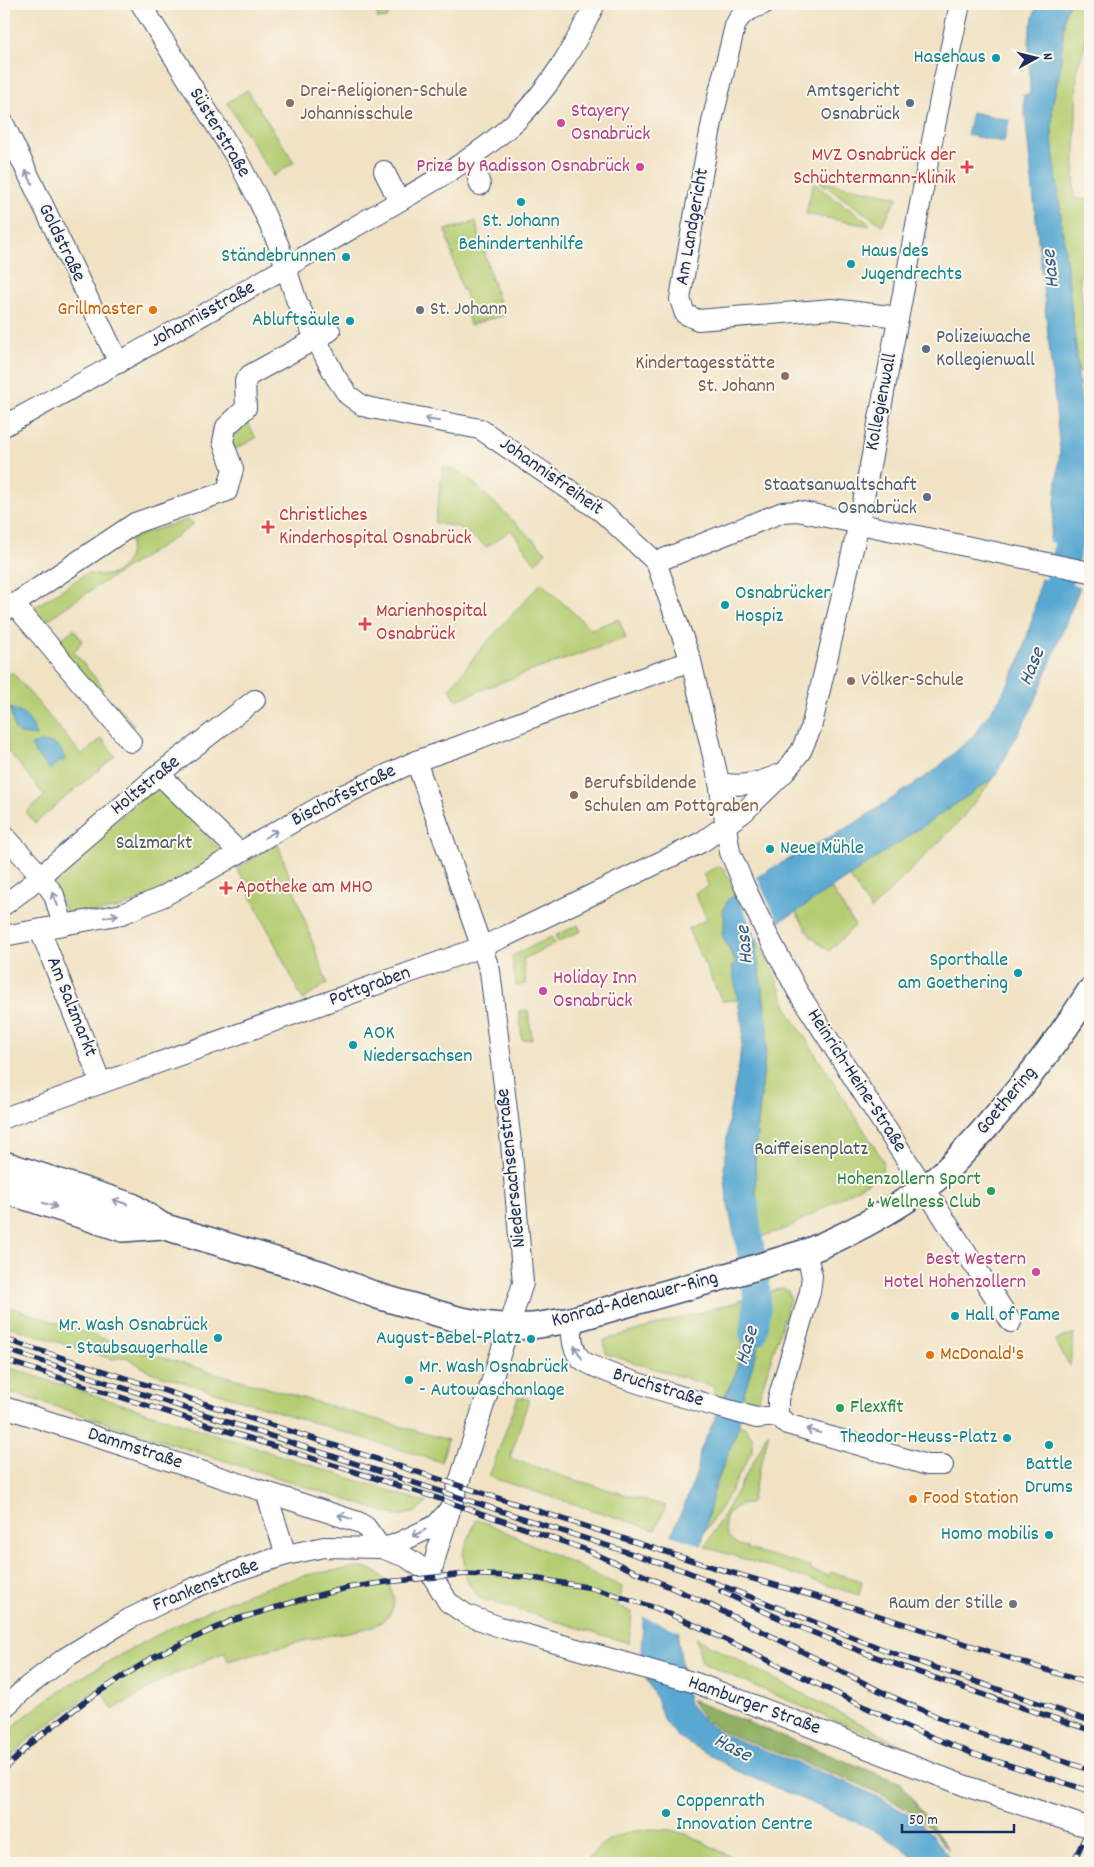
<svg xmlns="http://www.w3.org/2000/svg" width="1094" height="1867" font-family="Dekko,sans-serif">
	<rect width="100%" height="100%" fill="#fbf7ec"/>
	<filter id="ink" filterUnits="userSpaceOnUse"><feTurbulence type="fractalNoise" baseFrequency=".02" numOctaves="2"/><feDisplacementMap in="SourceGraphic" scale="10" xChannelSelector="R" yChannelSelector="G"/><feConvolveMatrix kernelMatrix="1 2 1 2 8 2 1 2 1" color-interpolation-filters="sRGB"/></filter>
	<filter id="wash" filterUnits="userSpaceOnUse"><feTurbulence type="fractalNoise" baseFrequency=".0096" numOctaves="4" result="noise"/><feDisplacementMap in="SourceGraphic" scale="20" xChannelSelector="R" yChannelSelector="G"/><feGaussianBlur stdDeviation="1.12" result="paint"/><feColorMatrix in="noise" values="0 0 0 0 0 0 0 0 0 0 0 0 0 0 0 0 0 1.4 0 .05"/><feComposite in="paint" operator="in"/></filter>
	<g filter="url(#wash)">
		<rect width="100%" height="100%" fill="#f1e2c4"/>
		<g fill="#b5cd72" stroke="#687e68">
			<polygon points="375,4 394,4 387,18 378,19"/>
			<polygon points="1069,4 1090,4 1090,31 1077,69 1074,198 1090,200 1090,250 1088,275 1079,275 1083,304 1086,373 1079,372 1052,140 1052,105 1060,70 1065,12"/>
			<polygon points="247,90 294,162 273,176 227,103"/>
			<polygon points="818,181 898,197 882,225"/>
			<polygon points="813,183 869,223 869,226 806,214"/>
			<polygon points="476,221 477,227 475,228 477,228 479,233 477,234 479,234 481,239 479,240 481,241 483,246 481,247 483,247 484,252 483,253 485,253 486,259 485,260 487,260 488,265 486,266 488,266 490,271 488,272 490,273 492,278 490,279 492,279 494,284 492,286 494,285 495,291 494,292 496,292 497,297 496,298 498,298 499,303 497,304 499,305 501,310 499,311 501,311 503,316 497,317 497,315 496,318 491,319 490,317 490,319 484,321 483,319 483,321 477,323 476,321 476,323 470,325 468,316 470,315 464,290 462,290 452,255 455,254 452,254 450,249 452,248 450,247 449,243 451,242 448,242 447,237 449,235 447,236 445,230 450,229 451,230 451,228 456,227 457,229 457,227 462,225 463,227 464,225 468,223 470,225 470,223"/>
			<polygon points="244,416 256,438 235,449 229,439"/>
			<polygon points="443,467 463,473 546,552 535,563 511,530 487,547 459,527 435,523"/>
			<path d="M189,519L194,524C144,560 89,588 41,625L29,611L87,573C115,580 130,570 131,540L146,533Z"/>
			<polygon points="541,583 591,629 619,619 626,638 520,675 456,700 450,688 478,652"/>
			<polygon points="74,629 82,641 74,652 104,689 98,693 56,643"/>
			<polygon points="12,672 82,755 102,738 115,756 35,823 26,812 45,796 4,746 4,679"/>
			<polygon points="115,703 134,725 129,729 110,707"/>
			<polygon points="994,778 957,824 871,910 849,876"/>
			<polygon points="157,786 223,852 162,891 120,908 68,917 50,876"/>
			<polygon points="278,844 327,983 303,1000 237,868"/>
			<polygon points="719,866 724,869 735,891 725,916 722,934 736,964 732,966 738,1000 722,1001 688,929 707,919 695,893 709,886 703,874"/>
			<polygon points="831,888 855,926 829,951 811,937 796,912"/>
			<polygon points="578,925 581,931 558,942 555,936"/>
			<polygon points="551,937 554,944 523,959 526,984 516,986 512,956"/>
			<polygon points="757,939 774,974 790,1014 883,1160 882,1171 875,1178 788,1228 757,1238 755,1153 768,1027 756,947"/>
			<polygon points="528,1010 532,1039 522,1040 519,1011"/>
			<polygon points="782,1288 788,1291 790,1299 756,1407 741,1403 767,1298 766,1293"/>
			<polygon points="750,1298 752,1312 735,1375 724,1397 713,1394 715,1387 606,1354 604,1340"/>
			<polygon points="4,1305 136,1350 448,1440 441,1462 150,1372 126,1357 112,1359 4,1325"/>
			<polygon points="1074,1333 1070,1366 1055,1341"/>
			<polygon points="4,1366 427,1503 414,1513 397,1516 4,1390"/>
			<polygon points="518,1397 529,1399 510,1458 568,1478 666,1506 655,1530 489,1477"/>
			<polygon points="739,1425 746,1428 752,1437 752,1451 727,1498 704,1533 714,1490"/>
			<path d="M769,1433L750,1504C718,1503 716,1544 748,1547V1549L811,1567L810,1570L829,1576L831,1572L862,1581L859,1595L705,1547L760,1450L765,1436Z"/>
			<polygon points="476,1520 487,1523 622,1587 617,1606 632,1612 629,1643 479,1598 467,1581 463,1553"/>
			<path d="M353,1568C359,1568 366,1567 372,1570C391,1578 404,1606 383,1621C366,1632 340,1632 321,1637C290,1644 259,1652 228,1661L225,1652L168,1677L113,1710L99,1687L29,1739L4,1763V1735C33,1707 70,1684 106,1663C167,1628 232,1596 300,1577C317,1572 336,1571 353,1568Z"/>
			<polygon points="696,1638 915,1752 826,1717 702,1663"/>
			<path d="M650,1829L670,1830L689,1835L743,1863H587C600,1838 623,1832 650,1829Z"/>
		</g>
		<polygon fill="#90b064" stroke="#567061" points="691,1700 901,1783 949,1850 921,1819 891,1800 857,1783 723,1732 704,1719"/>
		<g fill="#58a8d2" stroke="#3a6c98">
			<polygon points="1037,4 1069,4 1065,12 1060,70 1052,105 1052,140 1069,285 1086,453 1089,497 1087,550 1049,542 1053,522 1060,450 1023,95 1030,94 1029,40 1030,29"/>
			<polygon points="972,112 1009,120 1004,142 967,135"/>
			<polygon points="1041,578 1080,587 1034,704 994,778 796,912 778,922 757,939 756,947 768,1027 755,1153 757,1238 736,1244 727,1200 724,1168 729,1115 739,1065 743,1031 732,966 736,963 722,934 725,923 723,911 728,899 733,897 735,891 767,871 852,825 934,771 973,736 1000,698 1020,661 1032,619"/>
			<path d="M10,708C25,713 32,720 36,736L19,734L14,728Z"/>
			<path d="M40,742C57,743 60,744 65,760L56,764L50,770L36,755L31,745Z"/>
			<polygon points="766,1293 767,1298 757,1351 741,1403 739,1425 714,1490 701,1547 682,1613 678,1639 686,1691 689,1703 703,1720 722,1734 856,1786 887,1802 920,1822 949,1855 952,1863 916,1863 911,1856 900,1846 872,1829 737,1771 677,1736 663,1719 658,1703 644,1674 641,1649 644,1612 655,1572 684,1506 698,1469 700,1451 735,1375 752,1312 750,1298"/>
		</g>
		<g fill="#f1e2c4">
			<polygon points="1047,541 1089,551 1086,552 1049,544"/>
			<polygon points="1041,576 1080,584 1082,587 1038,578"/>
			<polygon points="757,877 778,922 757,939 735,891"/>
			<polygon points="668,1534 703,1546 684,1614 682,1632 641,1616 653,1571"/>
		</g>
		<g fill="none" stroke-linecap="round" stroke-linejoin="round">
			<g stroke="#58a8d2" stroke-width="28">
				<polyline points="1049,619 1068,546 1071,509"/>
				<path d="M745,1205C746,1247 765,1291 753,1333"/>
			</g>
		</g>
	</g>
	<g filter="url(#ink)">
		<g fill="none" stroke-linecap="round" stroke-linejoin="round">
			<defs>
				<g id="minor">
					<polyline points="141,4 237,159 257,197 279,246 297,302 335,376 348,395 363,406 371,408 480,429 602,512 656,562 691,661 719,782 730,852 744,885 766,932 798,992 1011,1322"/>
					<path d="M764,4C751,9 740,13 735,26L713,117L692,228L680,299L685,314L698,320L832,309L898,317"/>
					<polyline points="4,124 119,363"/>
					<polyline points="472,157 480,185"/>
					<polyline points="384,171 399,201"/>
					<path d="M4,426C120,362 237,297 351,229C407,196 467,166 515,122C550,88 574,47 595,4"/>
					<polyline points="656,562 783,512 798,511 1090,572"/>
					<polyline points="14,604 131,742"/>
					<polyline points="4,611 135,523 227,491 233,469 223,442 226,427 246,408 245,381 250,375 330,331"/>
					<polyline points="416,761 490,971 511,1143 523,1283 438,1548 431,1574"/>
					<polyline points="159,774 239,852"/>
					<path d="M719,782C739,789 762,782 780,774"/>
					<polyline points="4,835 40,875 54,895 63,925"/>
					<polyline points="4,905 24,890 159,774 255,700"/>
					<polyline points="40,930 101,1083"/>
					<polyline points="4,936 122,914 162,897 328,802 416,761 457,747 562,706 691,661"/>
					<polyline points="4,1118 481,947 508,935 702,842 744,812 785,772 801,751 811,728 859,523 944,79 960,4"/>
					<polyline points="806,1252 812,1276 810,1292 778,1399 778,1416 787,1424 927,1465 943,1465"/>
					<path d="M571,1320C572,1332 571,1347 579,1357C591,1373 719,1407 746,1415L756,1418L778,1416"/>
					<polyline points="4,1407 266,1492 286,1555"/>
					<polyline points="266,1492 358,1522 366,1527 381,1548"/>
					<polyline points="381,1548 394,1545 436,1525 449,1510"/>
					<polyline points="4,1708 28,1686 65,1658 129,1619 184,1592 239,1570 286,1555 324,1547 381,1548 406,1557 431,1574 448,1602 467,1615 500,1627 696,1683 963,1785 1078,1824"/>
				</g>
				<g id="major">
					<path d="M4,1164L132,1206L162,1226L322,1274L378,1296L457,1319L482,1324L510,1327L533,1326L571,1320L737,1273L806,1252C846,1236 888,1213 923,1189C945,1174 963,1153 981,1133C1021,1089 1058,1041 1090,991"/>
					<polyline points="4,1190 123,1229 162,1226"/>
				</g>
			</defs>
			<use href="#minor" stroke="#3b4a6d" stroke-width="22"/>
			<use href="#major" stroke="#3b4a6d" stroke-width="28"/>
			<use href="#minor" stroke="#fff" stroke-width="20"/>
			<use href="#major" stroke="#fff" stroke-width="25"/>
			<defs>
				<g id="rail">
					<polyline points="4,1339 712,1567 852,1607 1090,1684"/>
					<polyline points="4,1349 685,1571 890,1652 1090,1721"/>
					<polyline points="4,1360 437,1498 584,1549 706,1603 886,1694 965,1729 1090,1770"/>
					<path d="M721,1591C837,1649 967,1689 1090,1730"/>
					<polyline points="4,1770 32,1742 88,1699 155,1656 231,1621 307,1598 347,1588 387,1582 466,1574 527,1577 592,1588 656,1608 701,1628 907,1727 974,1754 1090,1791"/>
					<polyline points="1073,1863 1090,1826"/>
					<polyline points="1086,1863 1090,1854"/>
				</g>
			</defs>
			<use href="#rail" stroke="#1b2f5e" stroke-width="5.5"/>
			<use href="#rail" stroke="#fbf7ec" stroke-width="4" stroke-dasharray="11" stroke-linecap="butt"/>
			<defs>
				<polyline id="minor-bridge" points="1078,1824 1090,1827"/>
			</defs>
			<use href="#minor-bridge" stroke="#3b4a6d" stroke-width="22" stroke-linecap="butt"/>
			<use href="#minor-bridge" stroke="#fff" stroke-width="20"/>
		</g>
		<defs><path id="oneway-shaft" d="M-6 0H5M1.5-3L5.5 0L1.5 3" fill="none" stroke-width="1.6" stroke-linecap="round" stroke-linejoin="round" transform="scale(1.25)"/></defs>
		<g stroke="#8d97ae">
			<use href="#oneway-shaft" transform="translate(29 177) rotate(-116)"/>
			<use href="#oneway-shaft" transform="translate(432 420) rotate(-170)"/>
			<use href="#oneway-shaft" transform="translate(271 834) rotate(-30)"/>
			<use href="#oneway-shaft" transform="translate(55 899) rotate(-113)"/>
			<use href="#oneway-shaft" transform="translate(111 916) rotate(-11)"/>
			<use href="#oneway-shaft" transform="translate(120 1202) rotate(-162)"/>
			<use href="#oneway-shaft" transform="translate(50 1205) rotate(18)"/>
			<use href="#oneway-shaft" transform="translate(578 1352) rotate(-121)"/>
			<use href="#oneway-shaft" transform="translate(813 1431) rotate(-164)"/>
			<use href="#oneway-shaft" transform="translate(345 1517) rotate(-162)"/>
			<use href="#oneway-shaft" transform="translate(419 1533) rotate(154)"/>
		</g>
	</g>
	<g fill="#0f9aa8" stroke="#fbf7ec" stroke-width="2">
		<circle cx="996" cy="58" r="5"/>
		<circle cx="521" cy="202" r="5"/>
		<circle cx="346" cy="257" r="5"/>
		<circle cx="851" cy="264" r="5"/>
		<circle cx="350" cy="321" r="5"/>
		<circle cx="725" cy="605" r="5"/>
		<circle cx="770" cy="849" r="5"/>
		<circle cx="1018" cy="973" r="5"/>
		<circle cx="353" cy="1045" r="5"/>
		<circle cx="955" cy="1316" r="5"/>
		<circle cx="218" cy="1338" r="5"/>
		<circle cx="531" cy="1339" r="5"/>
		<circle cx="409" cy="1380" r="5"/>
		<circle cx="1007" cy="1438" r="5"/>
		<circle cx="1049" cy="1445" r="5"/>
		<circle cx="1049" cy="1535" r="5"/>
		<circle cx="666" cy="1813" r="5"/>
	</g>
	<g fill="#8d6e63" stroke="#fbf7ec" stroke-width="2">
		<circle cx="290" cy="103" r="5"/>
		<circle cx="785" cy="376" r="5"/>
		<circle cx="851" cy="681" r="5"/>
		<circle cx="574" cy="795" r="5"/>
	</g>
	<g fill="#5c6f8a" stroke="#fbf7ec" stroke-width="2">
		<circle cx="910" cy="103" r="5"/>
		<circle cx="926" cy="349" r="5"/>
		<circle cx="927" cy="497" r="5"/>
	</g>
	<g fill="#d1479c" stroke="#fbf7ec" stroke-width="2">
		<circle cx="561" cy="123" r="5"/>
		<circle cx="640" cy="167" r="5"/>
		<circle cx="543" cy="991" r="5"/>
		<circle cx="1036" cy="1272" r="5"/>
	</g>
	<g fill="#e0444e" stroke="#fbf7ec" stroke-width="2">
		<path d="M964.5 159.5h5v5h5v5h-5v5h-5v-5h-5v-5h5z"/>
		<path d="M265.5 519.5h5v5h5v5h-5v5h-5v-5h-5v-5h5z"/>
		<path d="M362.5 616.5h5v5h5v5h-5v5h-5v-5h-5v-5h5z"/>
		<path d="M223.5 880.5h5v5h5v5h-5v5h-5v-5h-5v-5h5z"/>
	</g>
	<g fill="#e8710a" stroke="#fbf7ec" stroke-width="2">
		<circle cx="153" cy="310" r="5"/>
		<circle cx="930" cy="1355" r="5"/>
		<circle cx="913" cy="1499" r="5"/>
	</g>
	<g fill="#6b7280" stroke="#fbf7ec" stroke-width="2">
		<circle cx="420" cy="310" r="5"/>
		<circle cx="1013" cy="1604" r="5"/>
	</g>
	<g fill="#2e9e5b" stroke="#fbf7ec" stroke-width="2">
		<circle cx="991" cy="1191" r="5"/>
		<circle cx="840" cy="1408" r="5"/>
	</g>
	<g text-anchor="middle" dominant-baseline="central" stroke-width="4" stroke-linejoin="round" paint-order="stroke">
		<g font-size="20" fill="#0d838f" stroke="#fbf7ec" text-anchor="end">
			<text x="986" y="58">Hasehaus</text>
			<text x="521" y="222" text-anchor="middle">St. Johann<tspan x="521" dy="23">Behindertenhilfe</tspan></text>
			<text x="861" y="252" text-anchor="start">Haus des<tspan x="861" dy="23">Jugendrechts</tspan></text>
			<text x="336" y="257">Ständebrunnen</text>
			<text x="340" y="321">Abluftsäule</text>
			<text x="735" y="594" text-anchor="start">Osnabrücker<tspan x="735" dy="23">Hospiz</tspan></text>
			<text x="780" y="849" text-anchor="start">Neue Mühle</text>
			<text x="1008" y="961">Sporthalle<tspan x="1008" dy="23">am Goethering</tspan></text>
			<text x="363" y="1034" text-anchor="start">AOK<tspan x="363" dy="23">Niedersachsen</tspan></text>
			<text x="965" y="1316" text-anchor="start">Hall of Fame</text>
			<text x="208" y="1326">Mr. Wash Osnabrück<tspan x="208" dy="23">- Staubsaugerhalle</tspan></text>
			<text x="521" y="1339">August-Bebel-Platz</text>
			<text x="419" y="1368" text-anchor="start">Mr. Wash Osnabrück<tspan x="419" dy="23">- Autowaschanlage</tspan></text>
			<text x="997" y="1438">Theodor-Heuss-Platz</text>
			<text x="1049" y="1465" text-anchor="middle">Battle<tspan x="1049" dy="23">Drums</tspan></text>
			<text x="1039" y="1535">Homo mobilis</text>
			<text x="676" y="1802" text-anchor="start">Coppenrath<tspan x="676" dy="23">Innovation Centre</tspan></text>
		</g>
		<g font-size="20" fill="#785e54" stroke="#fbf7ec" text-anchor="start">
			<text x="300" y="92">Drei-Religionen-Schule<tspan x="300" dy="23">Johannisschule</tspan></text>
			<text x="775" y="364" text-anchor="end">Kindertagesstätte<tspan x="775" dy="23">St. Johann</tspan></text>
			<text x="861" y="681">Völker-Schule</text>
			<text x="584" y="784">Berufsbildende<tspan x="584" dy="23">Schulen am Pottgraben</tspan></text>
		</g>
		<g font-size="20" fill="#4e5e75" stroke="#fbf7ec" text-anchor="end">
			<text x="900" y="92">Amtsgericht<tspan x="900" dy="23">Osnabrück</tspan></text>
			<text x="936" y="338" text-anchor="start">Polizeiwache<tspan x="936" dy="23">Kollegienwall</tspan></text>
			<text x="917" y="486">Staatsanwaltschaft<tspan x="917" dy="23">Osnabrück</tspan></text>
		</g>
		<g font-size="20" fill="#b23c85" stroke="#fbf7ec" text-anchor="start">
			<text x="571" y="112">Stayery<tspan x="571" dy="23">Osnabrück</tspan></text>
			<text x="630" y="167" text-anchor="end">Prize by Radisson Osnabrück</text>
			<text x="553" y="979">Holiday Inn<tspan x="553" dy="23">Osnabrück</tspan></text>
			<text x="1026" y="1260" text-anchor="end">Best Western<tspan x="1026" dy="23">Hotel Hohenzollern</tspan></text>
		</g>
		<g font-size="20" fill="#1b2f5e" stroke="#fbf7ec">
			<text transform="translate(219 133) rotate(59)">Süsterstraße</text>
			<text transform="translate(693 227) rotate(-80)">Am Landgericht</text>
			<text transform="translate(61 243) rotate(64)">Goldstraße</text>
			<text transform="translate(203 315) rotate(-29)">Johannisstraße</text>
			<text transform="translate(882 402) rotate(-79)">Kollegienwall</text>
			<text transform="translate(551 477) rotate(35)">Johannisfreiheit</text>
			<text transform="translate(146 786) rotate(-39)">Holtstraße</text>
			<text transform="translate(344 796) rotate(-27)">Bischofsstraße</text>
			<text transform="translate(370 987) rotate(-20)">Pottgraben</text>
			<text transform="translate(71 1007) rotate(68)">Am Salzmarkt</text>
			<text transform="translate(856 1081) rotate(57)">Heinrich-Heine-Straße</text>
			<text transform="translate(1007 1101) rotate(-50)">Goethering</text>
			<text transform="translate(512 1168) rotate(-96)">Niedersachsenstraße</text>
			<text transform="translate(635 1300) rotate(-15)">Konrad-Adenauer-Ring</text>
			<text transform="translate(658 1388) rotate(17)">Bruchstraße</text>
			<text transform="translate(135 1449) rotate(18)">Dammstraße</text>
			<text transform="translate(206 1586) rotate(-22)">Frankenstraße</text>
			<text transform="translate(754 1706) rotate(20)">Hamburger Straße</text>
		</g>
		<g font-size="20" fill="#be3a42" stroke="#fbf7ec" text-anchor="start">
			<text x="956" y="156" text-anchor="end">MVZ Osnabrück der<tspan x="956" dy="23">Schüchtermann-Klinik</tspan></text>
			<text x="279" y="516">Christliches<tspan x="279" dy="23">Kinderhospital Osnabrück</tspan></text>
			<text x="376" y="612">Marienhospital<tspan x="376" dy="23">Osnabrück</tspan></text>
			<text x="236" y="888">Apotheke am MHO</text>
		</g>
		<g font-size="20" fill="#c56008" stroke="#fbf7ec" text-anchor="start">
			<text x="143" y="310" text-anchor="end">Grillmaster</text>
			<text x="940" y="1355">McDonald's</text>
			<text x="923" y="1499">Food Station</text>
		</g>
		<g font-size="20" fill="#5b616d" stroke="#fbf7ec" text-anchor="start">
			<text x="430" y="310">St. Johann</text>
			<text x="1003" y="1604" text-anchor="end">Raum der Stille</text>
		</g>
		<g font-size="20" fill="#425663" stroke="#fbf7ec">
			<text x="154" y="844">Salzmarkt</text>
			<text x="811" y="1150">Raiffeisenplatz</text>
		</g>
		<g font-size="20" fill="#27864d" stroke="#fbf7ec" text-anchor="end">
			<text x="981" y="1180">Hohenzollern Sport<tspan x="981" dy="23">&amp; Wellness Club</tspan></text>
			<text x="850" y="1408" text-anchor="start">FlexXfit</text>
		</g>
		<g font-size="21" font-style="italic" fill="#305987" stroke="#fbf7ec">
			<text transform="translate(1052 269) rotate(-96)">Hase</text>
			<text transform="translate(1033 667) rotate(-68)">Hase</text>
			<text transform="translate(746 945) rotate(-95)">Hase</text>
			<text transform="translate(748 1346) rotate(-73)">Hase</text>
			<text transform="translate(732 1749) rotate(27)">Hase</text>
		</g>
	</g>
	<rect width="1094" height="1867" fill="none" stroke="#fbf7ec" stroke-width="20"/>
	<g transform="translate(1036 58) rotate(83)" stroke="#fbf7ec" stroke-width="4" paint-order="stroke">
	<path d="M0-4L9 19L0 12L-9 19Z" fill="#1b2f5e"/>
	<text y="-8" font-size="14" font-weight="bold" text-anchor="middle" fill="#1b2f5e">N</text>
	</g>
	<path d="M902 1824v8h112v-8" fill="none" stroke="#1b2f5e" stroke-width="2.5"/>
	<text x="909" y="1824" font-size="15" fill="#1b2f5e" stroke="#fbf7ec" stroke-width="4" paint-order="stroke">50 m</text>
</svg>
